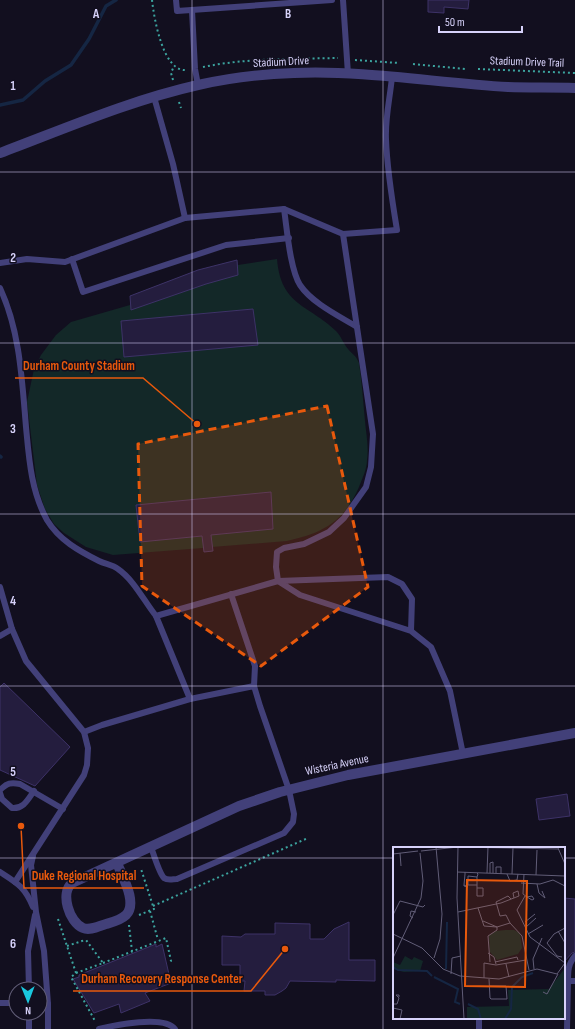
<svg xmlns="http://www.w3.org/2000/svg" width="575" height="1029" font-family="'Sofia Sans Condensed',sans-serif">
	<rect width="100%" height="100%" fill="#120f1f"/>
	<path fill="#132828" d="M277,259C281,306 308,304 336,331C341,336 343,343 348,349C353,355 355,354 359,363C362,382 363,401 365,421C366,433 369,447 367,460C367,469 362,479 359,487C344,522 323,533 287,541L212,547L213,551L204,552L203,548L113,555L86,547L64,533L54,524L45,509L37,485L27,402L34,369L41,355L56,335L71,322L130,305V296L198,270L237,260L238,265Z"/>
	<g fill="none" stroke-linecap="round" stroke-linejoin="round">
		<g stroke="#152643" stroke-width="3.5">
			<polyline points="0,105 23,100 45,81 71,65 89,39 106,6 116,0"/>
			<polyline points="0,456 1,457"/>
		</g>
	</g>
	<g fill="#241d3e" stroke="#3d3267">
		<polygon points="428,0 469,0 468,9 444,7 444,13 428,12"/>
		<polygon points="237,260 238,275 206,284 131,310 130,296 198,270"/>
		<polygon points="253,309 258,345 124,357 121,321"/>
		<polygon points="271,492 273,529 211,535 213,551 204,552 202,536 140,542 136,505"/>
		<polygon points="4,683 70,747 35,786 0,770 0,687"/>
		<polygon points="567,794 570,816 539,820 536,799"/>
		<polygon points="564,898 575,899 575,952 572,953 564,962"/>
		<polygon points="349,922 349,960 375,960 375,981 336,980 336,982 290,981 286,988 282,991 275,995 265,995 265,991 244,991 245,981 240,981 240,965 222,965 222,936 241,937 245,934 275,934 275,923 310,924 310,939 324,939 334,929"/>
		<polygon points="156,944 156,947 162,944 171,983 145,993 150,1001 121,1013 119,1004 94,1013 73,979 79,977 79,975"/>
	</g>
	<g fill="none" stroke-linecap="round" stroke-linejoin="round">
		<g stroke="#3ca49f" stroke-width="2" stroke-dasharray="2 3" stroke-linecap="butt">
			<path d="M152,0C154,18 163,73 187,70"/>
			<polyline points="355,60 399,63"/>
			<polyline points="413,64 465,69"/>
			<path d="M203,67C247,58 293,59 338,58"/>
			<polyline points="478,69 575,73"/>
			<polyline points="173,80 171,73 174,66"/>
			<polyline points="179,102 181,108"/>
			<polyline points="153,906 308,838"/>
			<polyline points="150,911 158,940"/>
			<polyline points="139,915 154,909 141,869"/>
			<polyline points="58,919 76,973 71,977 95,1021"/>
			<polyline points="129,925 132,951"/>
			<polyline points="67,946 85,940"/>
			<polyline points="103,963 166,938 171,961 169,964"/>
			<polyline points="76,973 103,963 86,940"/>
		</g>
		<g stroke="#424079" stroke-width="6">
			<polyline points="176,0 177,11 332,0"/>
			<polyline points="343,0 348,74"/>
			<polyline points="192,10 195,69 198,85"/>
			<polyline points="154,97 173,164 185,218"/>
			<path d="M284,209C287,229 290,269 300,285C312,303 339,316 357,327"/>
			<polyline points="72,259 83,292 226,245 289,238"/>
			<path d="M0,263L27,259L65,262L185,218L284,209L343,234L397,230C392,200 387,169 386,139C385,118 390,98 392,77"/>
			<path d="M0,288C20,331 22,380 26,427C29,459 31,491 47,520C59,540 79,551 99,561C105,564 113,565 118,569C134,580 144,601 156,616L278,581L276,567L277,552L284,548L304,544L329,532L344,518L366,487L371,467L373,434L343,234"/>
			<polyline points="0,587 12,629 26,661 84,732 88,748 87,765 84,775 15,882"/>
			<polyline points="231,594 255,666 254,686"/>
			<polyline points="411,631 300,595 278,581 388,577 402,584 412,599 411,631 431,647 450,691 463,754"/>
			<polyline points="0,636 12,629"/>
			<polyline points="84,732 102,725 190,699"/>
			<path d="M0,790C7,783 11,782 20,784L63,809"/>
			<path d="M0,793L2,799L12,808C24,809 28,799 34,791"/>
			<path d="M151,847C154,855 159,873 164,878C168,881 173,879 177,879L284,833L293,822L294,814L289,790L260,706L254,686L190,699L156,616"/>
			<polyline points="33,856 31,865 36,912 44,951 48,1004 48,1029"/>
			<path d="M0,872C17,883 25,887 33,907"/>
			<path d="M575,956C568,964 568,971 568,981H575"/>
			<polyline points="564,981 568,981 567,1029"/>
			<polyline points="29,989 28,951 35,915"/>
			<polyline points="0,1003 16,1003"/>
			<polyline points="40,1004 48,1004"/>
			<polyline points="29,1029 29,1013"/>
			<path d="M99,1029C115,1025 164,1015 175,1029"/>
			<polyline points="479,1029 479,1018"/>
		</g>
		<path stroke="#424079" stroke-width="10" d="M117,863C122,876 138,903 126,915C121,920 113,922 106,924C99,926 90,931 83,928C69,922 60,893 72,883L239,806L280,792L348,775L575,733"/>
		<path stroke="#424079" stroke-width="10" d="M0,153C64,129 131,100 198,85C229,78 262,74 294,73C365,70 437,83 508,87C530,88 553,87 575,88"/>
	</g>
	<path fill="#e8590c" fill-opacity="0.2" stroke="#e8590c" stroke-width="3" stroke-dasharray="8 5" stroke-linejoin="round" d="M327,406L368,587L261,666L142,586L138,444Z"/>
	<path fill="none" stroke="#d7d2fa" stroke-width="1" stroke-opacity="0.55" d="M192,0V1029M383,0V1029M0,172H575M0,343H575M0,514H575M0,686H575M0,858H394M564,858H575"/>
	<g text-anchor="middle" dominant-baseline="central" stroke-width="3" stroke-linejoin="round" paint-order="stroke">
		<g font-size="12" fill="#d7d2fa" stroke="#120f1f">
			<text transform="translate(281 62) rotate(-3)">Stadium Drive</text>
			<text transform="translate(527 62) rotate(2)">Stadium Drive Trail</text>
			<text transform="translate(337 765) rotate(-12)">Wisteria Avenue</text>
		</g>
	</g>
	<g transform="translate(393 847)">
		<rect width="172" height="172" fill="#120f1f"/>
		<path d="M112,83H121L127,86L129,101L125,107L104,113L97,105L96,88L103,84ZM12,109L19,113L21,110L30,114L27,124L11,125L0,122V115L7,118ZM172,121L171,172H74V160L116,159L115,143L156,142Z" fill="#132828"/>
		<path fill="none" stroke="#152643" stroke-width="2" d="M0,120L5,123L34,124L39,129M53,122L54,75M41,130L65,142L62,155L67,157M75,157L85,162L88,172M112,172L118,162L119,140L129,130L140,126"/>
		<path fill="none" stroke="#615d77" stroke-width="1" d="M65,0L64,51L71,172M165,1L172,17M28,4L65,0L166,2M7,6L8,19M0,7L25,4M64,25L172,29M94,26L95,0M97,26V16L100,15V26M103,26V20H108V27M114,27L117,34L124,33L125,27M119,27L120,1M131,27L130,47L134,50L139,53L141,52L139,49L134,50M143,28L144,3M128,36L147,37L160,33L172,39M144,37L146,46L152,51L149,44M71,38L75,40L71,39V38L72,27V25M84,38H75V29L84,30M84,41H90V49H84V30L85,27L84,26M132,49L124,63L137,90L172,116M85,61L91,79L104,80L90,74M65,65L108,56L126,49L125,44L120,46L121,51M0,68L7,54L30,60L32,58M20,71L17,69L18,64L23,65M132,75L142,67M117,76L113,68L107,69L103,55L115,49L118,52M133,80L143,71M165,84L172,96M0,87L29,101L50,122L67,129L106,132L144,122L164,127L172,116M135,87L150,78M95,106L101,110L103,117M169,110L164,109L154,96L161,87L172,81M0,111L28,51L30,34L27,6M41,111L47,92L49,67L43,0M97,115L95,89L104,83V80L117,76L129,89L136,123M102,115L124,110L125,113M113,117L116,130M141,122L140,112L149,91M58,127L59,111L68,109M91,131V116L103,118L133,113M96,132L97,151L98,152H114L113,139H96M150,145L154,147L165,127M0,157H4L6,151L3,148H6V150M0,161L9,163L7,172"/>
		<path fill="#e8590c" fill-opacity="0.15" stroke="#e8590c" stroke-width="2" d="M74,33L134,34L132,140L72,139Z"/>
		<rect width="172" height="172" fill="none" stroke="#d7d2fa" stroke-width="2"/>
	</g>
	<g font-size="13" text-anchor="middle" font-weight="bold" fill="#d7d2fa" stroke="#120f1f" stroke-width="3" stroke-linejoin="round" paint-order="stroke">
		<text x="96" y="18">A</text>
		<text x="288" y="18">B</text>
		<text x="13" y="90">1</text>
		<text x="13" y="262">2</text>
		<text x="13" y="433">3</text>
		<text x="13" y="605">4</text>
		<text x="13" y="776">5</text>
		<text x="13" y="948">6</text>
	</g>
	<path fill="none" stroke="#e8590c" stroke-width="1.5" d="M197 424L143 378H15M21 826L24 888H144M285 949L251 991H73"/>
	<g fill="#e8590c" stroke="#120f1f" stroke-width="1.5">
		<circle cx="197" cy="424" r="4"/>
		<circle cx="21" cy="826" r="4"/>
		<circle cx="285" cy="949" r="4"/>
	</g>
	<g font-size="13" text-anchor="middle" font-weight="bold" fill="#e8590c" stroke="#120f1f" stroke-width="3" stroke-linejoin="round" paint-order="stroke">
		<text x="79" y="370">Durham County Stadium</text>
		<text x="84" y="880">Duke Regional Hospital</text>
		<text x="162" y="983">Durham Recovery Response Center</text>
	</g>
	<g transform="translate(28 1001) rotate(179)"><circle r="19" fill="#120f1f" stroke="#615d77"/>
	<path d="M0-3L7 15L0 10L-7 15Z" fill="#1ac8de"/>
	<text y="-6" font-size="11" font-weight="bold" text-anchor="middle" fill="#d7d2fa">N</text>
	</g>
	<path d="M439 26v6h83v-6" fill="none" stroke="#d7d2fa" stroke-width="2"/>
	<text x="445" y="26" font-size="12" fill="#d7d2fa" stroke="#120f1f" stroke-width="3" paint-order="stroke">50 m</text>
</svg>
